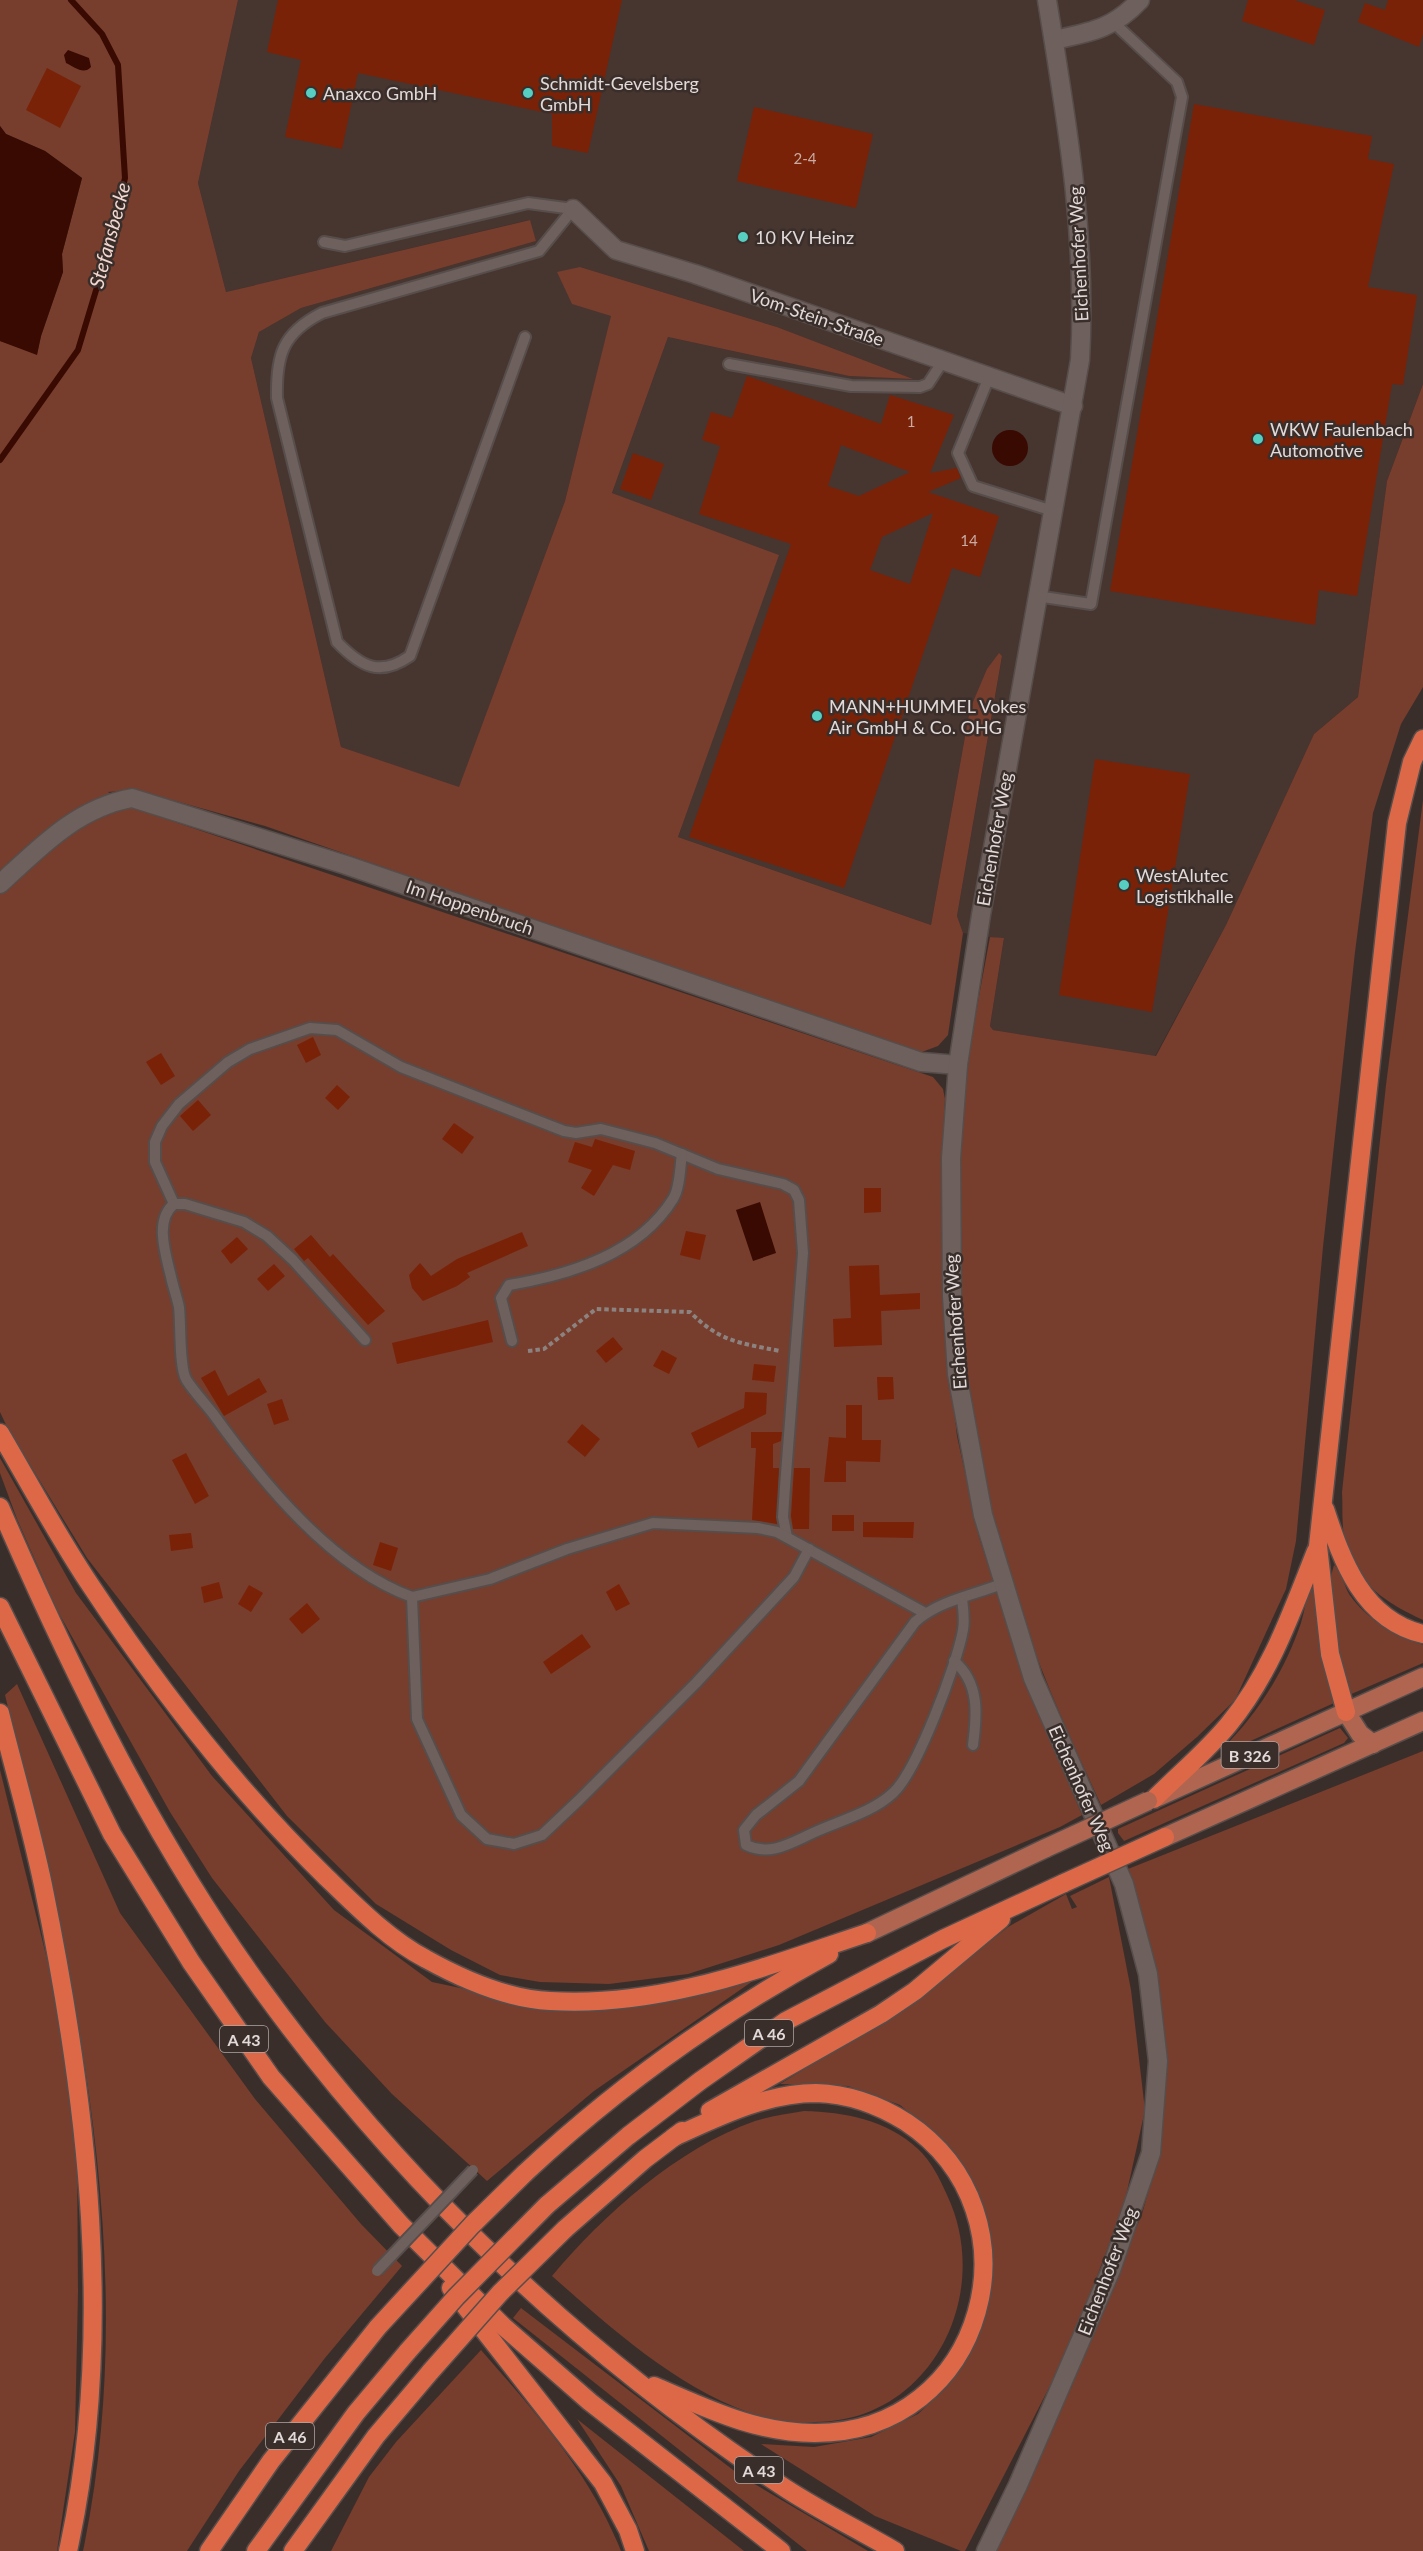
<svg xmlns="http://www.w3.org/2000/svg" width="1423" height="2551" font-family="Lato,sans-serif">
	<rect width="100%" height="100%" fill="#3a2e2b"/>
	<polygon fill="#473530" points="238,0 1423,0 1423,384 1387,481 1358,697 1314,734 1226,925 1155,1056 993,1030 990,1026 1004,939 963,933 957,916 1002,657 999,654 970,709 931,925 678,837 778,556 612,493 668,337 849,376 910,378 777,327 580,267 572,303 612,315 565,501 459,788 341,747 251,358 259,332 301,308 536,241 529,220 226,292 198,183"/>
	<g fill="#773d2d">
		<polygon points="0,0 238,0 198,183 226,292 530,220 536,241 301,308 259,332 251,358 341,747 459,787 565,501 611,316 572,304 557,272 580,267 777,327 913,379 849,376 668,337 612,493 779,555 678,837 931,925 970,709 987,669 999,653 1002,656 957,916 963,933 948,1035 938,1046 919,1053 265,826 136,790 108,792 136,809 933,1077 943,1089 945,1099 941,1172 944,1317 957,1436 979,1537 1026,1683 1082,1815 1060,1827 779,1945 688,1974 609,1984 540,1982 500,1975 451,1950 376,1904 287,1816 87,1558 8,1429 0,1412 0,341 37,354 41,336 63,272 62,254 82,178 45,151 6,134 0,126"/>
		<path d="M1423,384V687L1401,724L1373,813L1355,952L1323,1247L1296,1541L1286,1589L1235,1700L1197,1737L1154,1774L1101,1805C1067,1731 1033,1657 1010,1578C962,1420 948,1249 966,1084C971,1035 981,986 990,937L1004,938L990,1026L993,1030L1156,1056L1226,925L1314,734L1358,697L1387,481Z"/>
		<path d="M1423,800V1620C1385,1602 1359,1586 1346,1544C1341,1528 1343,1508 1342,1492L1386,1085Z"/>
		<polygon points="0,1458 76,1593 212,1776 334,1910 432,1982 541,2005 753,1980 750,1983 594,2091 487,2181 392,2094 325,2022 212,1878 170,1812 57,1610 17,1519 0,1473"/>
		<path d="M1334,1565C1341,1571 1344,1585 1349,1594C1367,1620 1394,1635 1423,1645V1663L1349,1695C1341,1664 1323,1596 1334,1565Z"/>
		<path d="M1312,1582L1314,1584L1321,1657L1334,1703L1224,1753L1222,1749C1258,1714 1285,1670 1301,1623C1305,1609 1307,1595 1312,1582Z"/>
		<path d="M17,1684L120,1913L255,2099L361,2224L402,2266L325,2358L239,2471L187,2551H83C143,2265 74,1973 5,1695Z"/>
		<polygon points="1340,1728 1348,1738 1344,1743 1124,1841 1118,1833 1118,1829"/>
		<polygon points="1423,1751 1423,2551 994,2551 1057,2415 1142,2214 1159,2154 1153,1964 1128,1869"/>
		<polygon points="0,1770 49,1967 77,2139 78,2292 75,2432 57,2551 0,2551"/>
		<polygon points="1109,1877 1131,1990 1145,2110 1124,2205 1071,2345 965,2551 961,2551 875,2516 761,2444 814,2447 871,2437 918,2414 947,2387 969,2353 982,2321 983,2209 968,2173 942,2140 900,2105 848,2086 780,2084 917,1999 1008,1927 1066,1894 1072,1909 1077,1907 1070,1896"/>
		<path d="M804,2111C845,2112 887,2120 918,2149C931,2161 940,2179 947,2195C994,2294 931,2422 815,2422C804,2422 790,2424 779,2422C689,2399 620,2336 552,2276C603,2215 678,2148 755,2121C770,2116 788,2114 804,2111Z"/>
		<polygon points="521,2308 741,2476 868,2551 807,2551 513,2318"/>
		<path d="M481,2350C535,2412 590,2473 621,2551H331L369,2477L396,2442Z"/>
		<polygon points="577,2419 744,2551 649,2551 621,2486"/>
	</g>
	<g fill="#380a01">
		<path d="M68,50L89,58L91,67C84,75 74,67 66,63L64,55Z"/>
		<polygon points="0,126 6,134 45,151 82,178 62,254 63,272 41,336 37,355 0,341"/>
		<circle cx="1010" cy="448" r="18"/>
		<polygon points="760,1202 776,1253 753,1261 736,1210"/>
	</g>
	<g fill="none" stroke-linecap="round" stroke-linejoin="round">
		<polyline stroke="#380a01" stroke-width="6" points="0,460 78,350 107,254 125,178 118,65 102,34 71,0"/>
	</g>
	<g fill="#7a2207" fill-rule="evenodd">
		<polygon points="278,0 622,0 588,153 552,146 552,114 358,73 342,149 285,137 301,60 267,52"/>
		<polygon points="1248,0 1294,0 1325,10 1314,45 1242,21"/>
		<polygon points="1388,0 1423,0 1423,34 1419,47 1358,22 1365,3 1385,10"/>
		<polygon points="47,68 81,86 60,128 26,110"/>
		<polygon points="1194,104 1372,136 1368,159 1394,164 1368,287 1417,295 1403,385 1392,384 1357,596 1319,590 1315,625 1110,591"/>
		<polygon points="754,107 873,134 856,208 737,181"/>
		<path d="M747,376L881,424L890,395L954,415L930,473L957,468L961,478L928,492L999,516L980,577L952,568L844,888L689,837L791,544L699,514L720,446L702,440L711,412L732,418ZM841,445L910,472L859,496L828,486ZM933,513L910,584L870,570L882,537Z"/>
		<polygon points="633,453 664,464 651,500 620,489"/>
		<polygon points="1095,759 1190,774 1152,1012 1059,995"/>
		<polygon points="313,1037 321,1055 306,1063 297,1045"/>
		<polygon points="161,1053 175,1076 161,1085 146,1062"/>
		<polygon points="337,1085 350,1097 338,1110 325,1098"/>
		<polygon points="198,1100 211,1115 193,1131 180,1116"/>
		<polygon points="454,1123 474,1137 462,1154 442,1139"/>
		<polygon points="595,1139 635,1151 630,1170 613,1165 594,1196 581,1188 592,1170 568,1162 575,1142 592,1147"/>
		<polygon points="864,1188 881,1188 881,1212 864,1213"/>
		<polygon points="686,1231 706,1235 700,1260 680,1255"/>
		<polygon points="522,1232 528,1246 467,1273 470,1277 457,1286 423,1301 412,1288 409,1275 420,1263 431,1276 457,1259"/>
		<polygon points="311,1235 330,1257 333,1254 385,1311 368,1325 308,1258 304,1261 294,1249"/>
		<polygon points="237,1237 248,1249 231,1264 221,1251"/>
		<polygon points="274,1264 285,1276 268,1291 257,1279"/>
		<polygon points="879,1265 880,1295 920,1293 920,1309 881,1311 882,1345 834,1347 833,1319 851,1318 849,1266"/>
		<polygon points="488,1320 493,1342 397,1364 392,1343"/>
		<polygon points="613,1337 623,1349 606,1363 596,1351"/>
		<polygon points="662,1350 677,1358 669,1374 653,1366"/>
		<polygon points="754,1364 776,1366 774,1382 752,1380"/>
		<polygon points="215,1370 228,1396 259,1378 267,1392 224,1416 201,1378"/>
		<polygon points="877,1377 893,1377 894,1399 878,1400"/>
		<polygon points="745,1392 767,1393 766,1414 698,1448 691,1433 744,1408"/>
		<polygon points="282,1399 289,1420 274,1425 267,1404"/>
		<polygon points="846,1405 862,1405 862,1440 881,1440 880,1462 846,1461 846,1482 824,1482 829,1437 846,1438"/>
		<polygon points="582,1424 600,1439 585,1457 567,1442"/>
		<polygon points="751,1432 782,1432 781,1441 773,1444 773,1468 779,1468 777,1524 752,1520 756,1448 751,1448"/>
		<polygon points="186,1453 209,1496 195,1504 172,1460"/>
		<polygon points="794,1468 810,1468 809,1529 793,1529 791,1516"/>
		<rect x="832" y="1515" width="22" height="16"/>
		<polygon points="863,1522 914,1522 913,1538 863,1537"/>
		<polygon points="191,1533 193,1548 171,1551 169,1535"/>
		<polygon points="380,1542 398,1548 391,1571 373,1565"/>
		<polygon points="219,1582 223,1598 204,1603 201,1587"/>
		<polygon points="619,1584 630,1604 616,1611 606,1592"/>
		<polygon points="249,1585 263,1593 251,1612 238,1604"/>
		<polygon points="307,1603 320,1619 302,1634 289,1619"/>
		<polygon points="582,1634 591,1647 551,1674 543,1662"/>
	</g>
	<g fill="none" stroke-linecap="round" stroke-linejoin="round">
		<defs>
			<g id="lane">
				<polyline points="324,242 345,246 528,203 573,209"/>
				<path d="M525,337L410,656C380,677 361,667 337,642L277,398C276,356 282,333 322,313L539,251L573,209"/>
				<polyline points="729,364 851,386 920,387 928,384 943,361"/>
				<polyline points="989,377 958,453 973,486 1053,511"/>
				<polyline points="1036,596 1091,604 1182,97 1177,82 1114,23"/>
				<polyline points="174,1204 155,1162 155,1142 162,1126 179,1104 228,1062 250,1049 310,1028 337,1030 401,1067 564,1131 576,1133 601,1129 655,1143 718,1169 783,1184 794,1190 799,1200 803,1253 785,1487 783,1517 787,1537"/>
				<path d="M365,1340L293,1260L267,1236L244,1222L185,1204H174C153,1221 167,1258 172,1281C174,1289 177,1298 179,1307C181,1324 179,1366 186,1379C190,1387 208,1407 214,1415C263,1483 332,1568 412,1597L490,1579L567,1549L653,1523L758,1528L777,1532L925,1613"/>
				<path d="M512,1341L501,1298L509,1285C569,1275 639,1254 673,1199C680,1188 680,1167 682,1154"/>
				<polyline points="412,1597 417,1719 461,1815 487,1839 514,1844 542,1835 579,1800 696,1683 794,1577 809,1549"/>
				<path d="M962,1598C963,1608 965,1620 963,1630C957,1664 917,1771 893,1793C873,1812 839,1821 815,1832C792,1842 771,1857 746,1845L744,1830L756,1815L799,1781L915,1622C938,1601 973,1595 1002,1584"/>
				<path d="M954,1661C980,1683 977,1715 973,1745"/>
			</g>
			<g id="street">
				<path d="M1054,40C1091,32 1113,29 1140,0"/>
				<polyline points="573,209 616,250 695,274 1073,406"/>
				<path d="M0,884C40,847 77,808 132,798L346,865L921,1062L958,1065"/>
				<path d="M986,2551L1018,2485L1111,2270L1151,2153L1158,2061L1148,1974L1124,1884L1033,1678L983,1515L957,1374L952,1296L951,1158L958,1065L981,915L1080,360C1087,237 1067,122 1047,0"/>
			</g>
			<g id="primary">
				<polyline points="1346,1712 1360,1734 1373,1744"/>
				<polyline points="1158,1797 1423,1677"/>
				<polyline points="1165,1837 1423,1721"/>
				<polyline points="867,1933 1046,1848"/>
			</g>
			<g id="highway">
				<path d="M0,1433C30,1484 58,1537 91,1586C159,1689 236,1789 324,1875C355,1905 388,1939 426,1959C462,1979 508,1999 550,2001C661,2008 764,1967 867,1933"/>
				<path d="M0,1507C73,1675 154,1841 262,1990C404,2186 582,2355 785,2488C820,2511 859,2530 895,2551"/>
				<path d="M1325,1509C1342,1561 1363,1620 1423,1634"/>
				<polyline points="0,1607 112,1834 191,1962 271,2077 401,2225 503,2326 590,2402 781,2551"/>
				<polyline points="1346,1712 1330,1654 1318,1546 1397,823 1412,762 1423,739"/>
				<path d="M0,1713C14,1770 31,1827 43,1885C87,2100 116,2334 68,2551"/>
				<path d="M1154,1799C1179,1774 1207,1751 1229,1724C1271,1673 1292,1611 1316,1551"/>
				<polyline points="710,2111 881,2014 915,1991 1001,1919"/>
				<path d="M525,2173C617,2087 719,2014 829,1954"/>
				<polyline points="547,2205 628,2136 700,2081 786,2021 943,1939 1064,1883"/>
				<polyline points="565,2229 645,2159 682,2131"/>
				<polyline points="451,2288 603,2483 628,2530 635,2551"/>
				<path d="M654,2386C706,2408 756,2433 814,2433C986,2434 1045,2214 906,2122C879,2105 849,2094 816,2093C766,2093 718,2117 674,2137"/>
				<polyline points="209,2551 271,2461 378,2327"/>
				<polyline points="256,2551 356,2413 408,2351"/>
				<polyline points="293,2551 376,2436 431,2371"/>
			</g>
		</defs>
		<use href="#lane" stroke="#574d4a" stroke-width="14"/>
		<use href="#street" stroke="#574d4a" stroke-width="21"/>
		<use href="#primary" stroke="#574d4a" stroke-width="21"/>
		<use href="#highway" stroke="#574d4a" stroke-width="21"/>
		<path stroke="#8c827f" stroke-width="4" stroke-dasharray="4.5 3" stroke-linecap="butt" d="M528,1351L544,1349L596,1309L690,1312C720,1342 740,1343 780,1351"/>
		<use href="#lane" stroke="#6d605d" stroke-width="10"/>
		<use href="#street" stroke="#6d605d" stroke-width="18"/>
		<use href="#primary" stroke="#b06550" stroke-width="18"/>
		<use href="#highway" stroke="#dd6848" stroke-width="18"/>
		<defs>
			<polyline id="lane-bridge" points="377,2271 473,2170"/>
			<polyline id="primary-bridge" points="1046,1848 1148,1801"/>
			<g id="highway-bridge">
				<polyline points="1064,1883 1165,1837"/>
				<polyline points="378,2327 472,2225 525,2173"/>
				<polyline points="408,2351 456,2297 547,2205"/>
				<polyline points="431,2371 500,2293 565,2229"/>
			</g>
		</defs>
		<use href="#lane-bridge" stroke="#574d4a" stroke-width="14" stroke-linecap="butt"/>
		<use href="#primary-bridge" stroke="#574d4a" stroke-width="21" stroke-linecap="butt"/>
		<use href="#highway-bridge" stroke="#574d4a" stroke-width="21" stroke-linecap="butt"/>
		<use href="#lane-bridge" stroke="#6d605d" stroke-width="10"/>
		<use href="#primary-bridge" stroke="#b06550" stroke-width="18"/>
		<use href="#highway-bridge" stroke="#dd6848" stroke-width="18"/>
	</g>
	<g fill="#57cec2" stroke="#3a2e2b" stroke-width="2">
		<circle cx="311" cy="93" r="6"/>
		<circle cx="528" cy="93" r="6"/>
		<circle cx="743" cy="237" r="6"/>
		<circle cx="1258" cy="439" r="6"/>
		<circle cx="817" cy="716" r="6"/>
		<circle cx="1124" cy="885" r="6"/>
	</g>
	<g text-anchor="middle" dominant-baseline="central" stroke-width="5" stroke-linejoin="round" paint-order="stroke">
		<g font-size="15" fill="#c8aca4">
			<text x="805" y="158">2-4</text>
			<text x="911" y="421">1</text>
			<text x="969" y="540">14</text>
		</g>
		<g fill="#3a2e2b" stroke="#b0a6a4" stroke-width="1.5">
			<rect x="1221.5" y="1742" width="57" height="26" rx="4.5"/>
			<rect x="745" y="2020" width="48" height="26" rx="4.5"/>
			<rect x="220" y="2026" width="48" height="26" rx="4.5"/>
			<rect x="266" y="2423" width="48" height="26" rx="4.5"/>
			<rect x="735" y="2457" width="48" height="26" rx="4.5"/>
		</g>
		<g font-size="16" font-weight="bold" fill="#e2dad8">
			<text x="1250" y="1755">B 326</text>
			<text x="769" y="2033">A 46</text>
			<text x="244" y="2039">A 43</text>
			<text x="290" y="2436">A 46</text>
			<text x="759" y="2470">A 43</text>
		</g>
		<g font-size="18" fill="#e2dad8" stroke="#3a2e2b" text-anchor="start">
			<text x="540" y="83">Schmidt-Gevelsberg<tspan x="540" dy="21">GmbH</tspan></text>
			<text x="323" y="93">Anaxco GmbH</text>
			<text x="755" y="237">10 KV Heinz</text>
			<text x="1270" y="429">WKW Faulenbach<tspan x="1270" dy="21">Automotive</tspan></text>
			<text x="829" y="706">MANN+HUMMEL Vokes<tspan x="829" dy="21">Air GmbH &amp; Co. OHG</tspan></text>
			<text x="1136" y="875">WestAlutec<tspan x="1136" dy="21">Logistikhalle</tspan></text>
		</g>
		<g font-size="18" fill="#e2dad8" stroke="#3a2e2b">
			<text transform="translate(1078 254) rotate(-93)">Eichenhofer Weg</text>
			<text transform="translate(817 317) rotate(19)">Vom-Stein-Straße</text>
			<text transform="translate(994 839) rotate(-80)">Eichenhofer Weg</text>
			<text transform="translate(470 907) rotate(19)">Im Hoppenbruch</text>
			<text transform="translate(955 1322) rotate(-94)">Eichenhofer Weg</text>
			<text transform="translate(1082 1788) rotate(66)">Eichenhofer Weg</text>
			<text transform="translate(1107 2271) rotate(-69)">Eichenhofer Weg</text>
		</g>
		<g font-size="20" font-style="italic" fill="#f1d7cf" stroke="#3a2e2b">
			<text transform="translate(109 235) rotate(-75)">Stefansbecke</text>
		</g>
	</g>
</svg>
